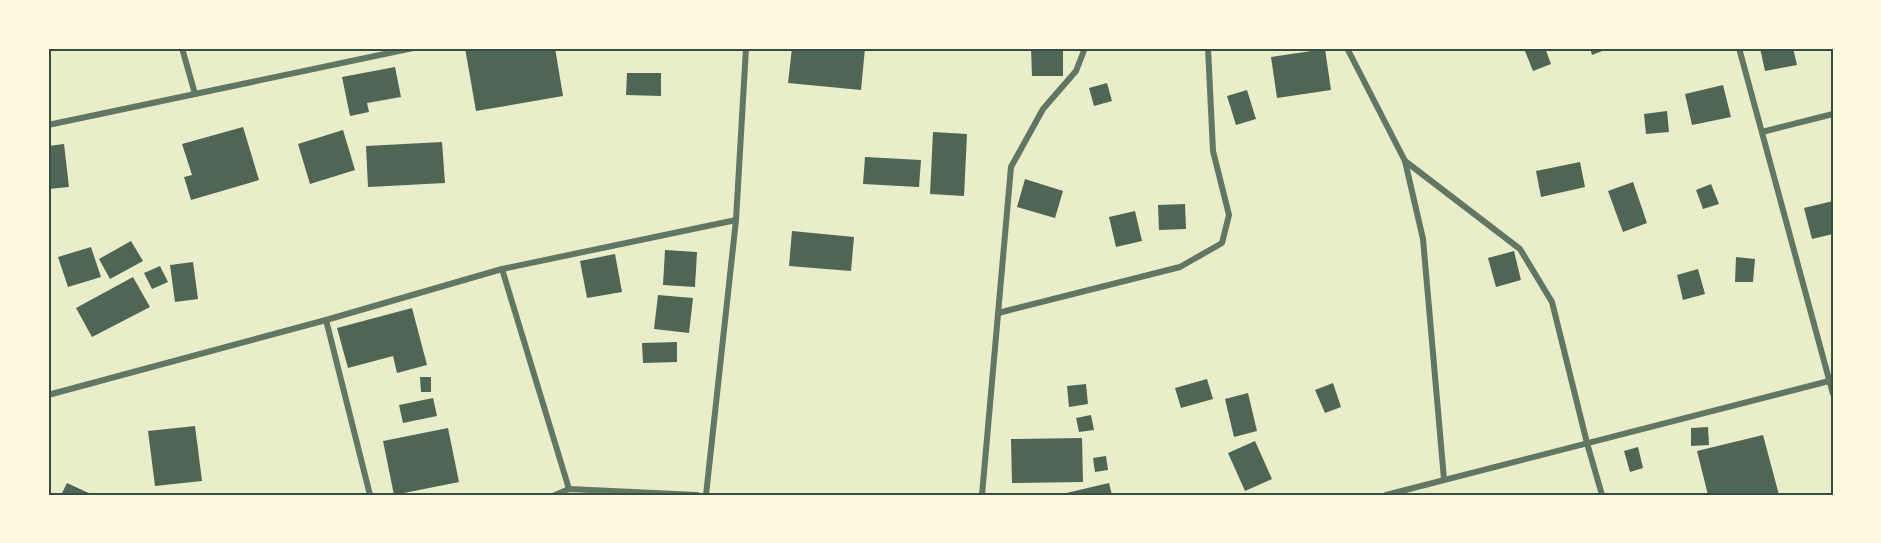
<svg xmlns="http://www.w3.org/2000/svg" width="1881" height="543" font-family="'Asap Condensed',sans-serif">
	<rect width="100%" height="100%" fill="#e9edc9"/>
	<g fill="#4f6655">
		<polygon points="465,48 555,48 563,96 476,111"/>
		<polygon points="792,48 865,48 861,90 788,83"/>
		<polygon points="1031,48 1063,48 1063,76 1032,76"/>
		<polygon points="1534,48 1545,48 1551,64 1533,71 1525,51"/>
		<polygon points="1590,48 1610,48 1592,55"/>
		<polygon points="1760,48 1793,48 1797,65 1765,71"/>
		<polygon points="1325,49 1331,90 1277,98 1271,57"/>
		<polygon points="395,67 401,97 367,103 369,112 350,116 342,77"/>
		<polygon points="627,73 661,73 661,96 626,95"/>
		<polygon points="1107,83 1112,101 1094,106 1089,88"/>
		<polygon points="1723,85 1731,117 1692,125 1685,94"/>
		<polygon points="1247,90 1256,119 1236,125 1227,96"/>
		<polygon points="1667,111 1669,132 1646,134 1644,114"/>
		<polygon points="243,127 259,180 191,200 184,177 192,175 182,144"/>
		<polygon points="343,130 355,170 310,184 298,144"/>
		<polygon points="933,132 967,134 964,196 930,194"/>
		<polygon points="442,142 445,183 368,187 366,146"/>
		<polygon points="64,144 69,187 48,189 48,146"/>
		<polygon points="865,157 921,160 919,187 863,184"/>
		<polygon points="1580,162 1585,187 1541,197 1536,171"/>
		<polygon points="1025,179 1063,191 1055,218 1017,207"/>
		<polygon points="1633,182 1647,223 1623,232 1608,191"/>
		<polygon points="1711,184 1719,204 1703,209 1696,190"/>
		<polygon points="1833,201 1833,234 1812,239 1804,208"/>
		<polygon points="1185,204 1186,229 1159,230 1158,205"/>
		<polygon points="1135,211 1142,241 1116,247 1109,217"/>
		<polygon points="792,231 854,237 851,271 789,266"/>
		<polygon points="131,241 143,261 110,279 99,259"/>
		<polygon points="91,247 101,277 68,287 58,257"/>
		<polygon points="665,250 697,252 695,287 663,285"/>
		<polygon points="1514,251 1521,280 1496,287 1488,258"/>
		<polygon points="615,254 622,292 587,298 580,261"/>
		<polygon points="1736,257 1755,259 1753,282 1735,282"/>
		<polygon points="193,262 198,299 175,302 170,265"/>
		<polygon points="160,266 168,282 152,289 144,273"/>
		<polygon points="1698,269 1705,294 1683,300 1677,275"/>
		<polygon points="133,277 150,307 92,337 76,308"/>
		<polygon points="658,295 693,298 689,333 654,329"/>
		<polygon points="412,308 427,365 397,373 393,356 348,368 337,328"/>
		<polygon points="677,342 677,362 643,363 642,343"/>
		<polygon points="420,377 431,377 431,392 421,392"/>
		<polygon points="1207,379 1213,399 1181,408 1175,388"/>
		<polygon points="1333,383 1341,407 1325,413 1315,390"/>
		<polygon points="1086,384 1088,404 1069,407 1067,386"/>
		<polygon points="1248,393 1257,431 1234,437 1225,399"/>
		<polygon points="433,398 437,416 403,423 399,405"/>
		<polygon points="1091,415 1094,430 1079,432 1076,418"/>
		<polygon points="195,426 202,481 155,486 148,431"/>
		<polygon points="1708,427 1709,445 1691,446 1691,428"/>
		<polygon points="448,428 459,482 394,495 383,441"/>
		<polygon points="1763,435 1779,495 1708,495 1697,451"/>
		<polygon points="1082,438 1083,482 1012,483 1011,439"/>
		<polygon points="1255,441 1272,479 1245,491 1228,453"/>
		<polygon points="1638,447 1643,468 1630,472 1624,451"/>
		<polygon points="1106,456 1108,470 1095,472 1093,458"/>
		<polygon points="67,483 93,495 61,495"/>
		<polygon points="1109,483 1112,495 1062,495 1062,494"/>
	</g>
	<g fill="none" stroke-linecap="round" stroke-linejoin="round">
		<g stroke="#617663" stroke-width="6">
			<polyline points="182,48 195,94"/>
			<polyline points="1347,48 1405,161 1423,239 1444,479"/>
			<polyline points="1739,48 1833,394"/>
			<polyline points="48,125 413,48"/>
			<polyline points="1762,132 1833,114"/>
			<polyline points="1405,161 1520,249 1552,302 1587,443 1602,495"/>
			<polyline points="502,269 569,489"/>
			<polyline points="998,313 1180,267 1222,243 1229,215 1213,151 1208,48"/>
			<polyline points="326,320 370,495"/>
			<polyline points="48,395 326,320 502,269 736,220"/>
			<polyline points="555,495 569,489 697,495"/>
			<polyline points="706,495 736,220 746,48"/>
			<polyline points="982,495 1011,167 1043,109 1076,71 1085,48"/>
			<polyline points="1386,495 1833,380"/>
		</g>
	</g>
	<rect width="1881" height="543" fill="none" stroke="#fefae0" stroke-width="99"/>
	<rect x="50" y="50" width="1782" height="444" fill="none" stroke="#344e41" stroke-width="2"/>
</svg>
